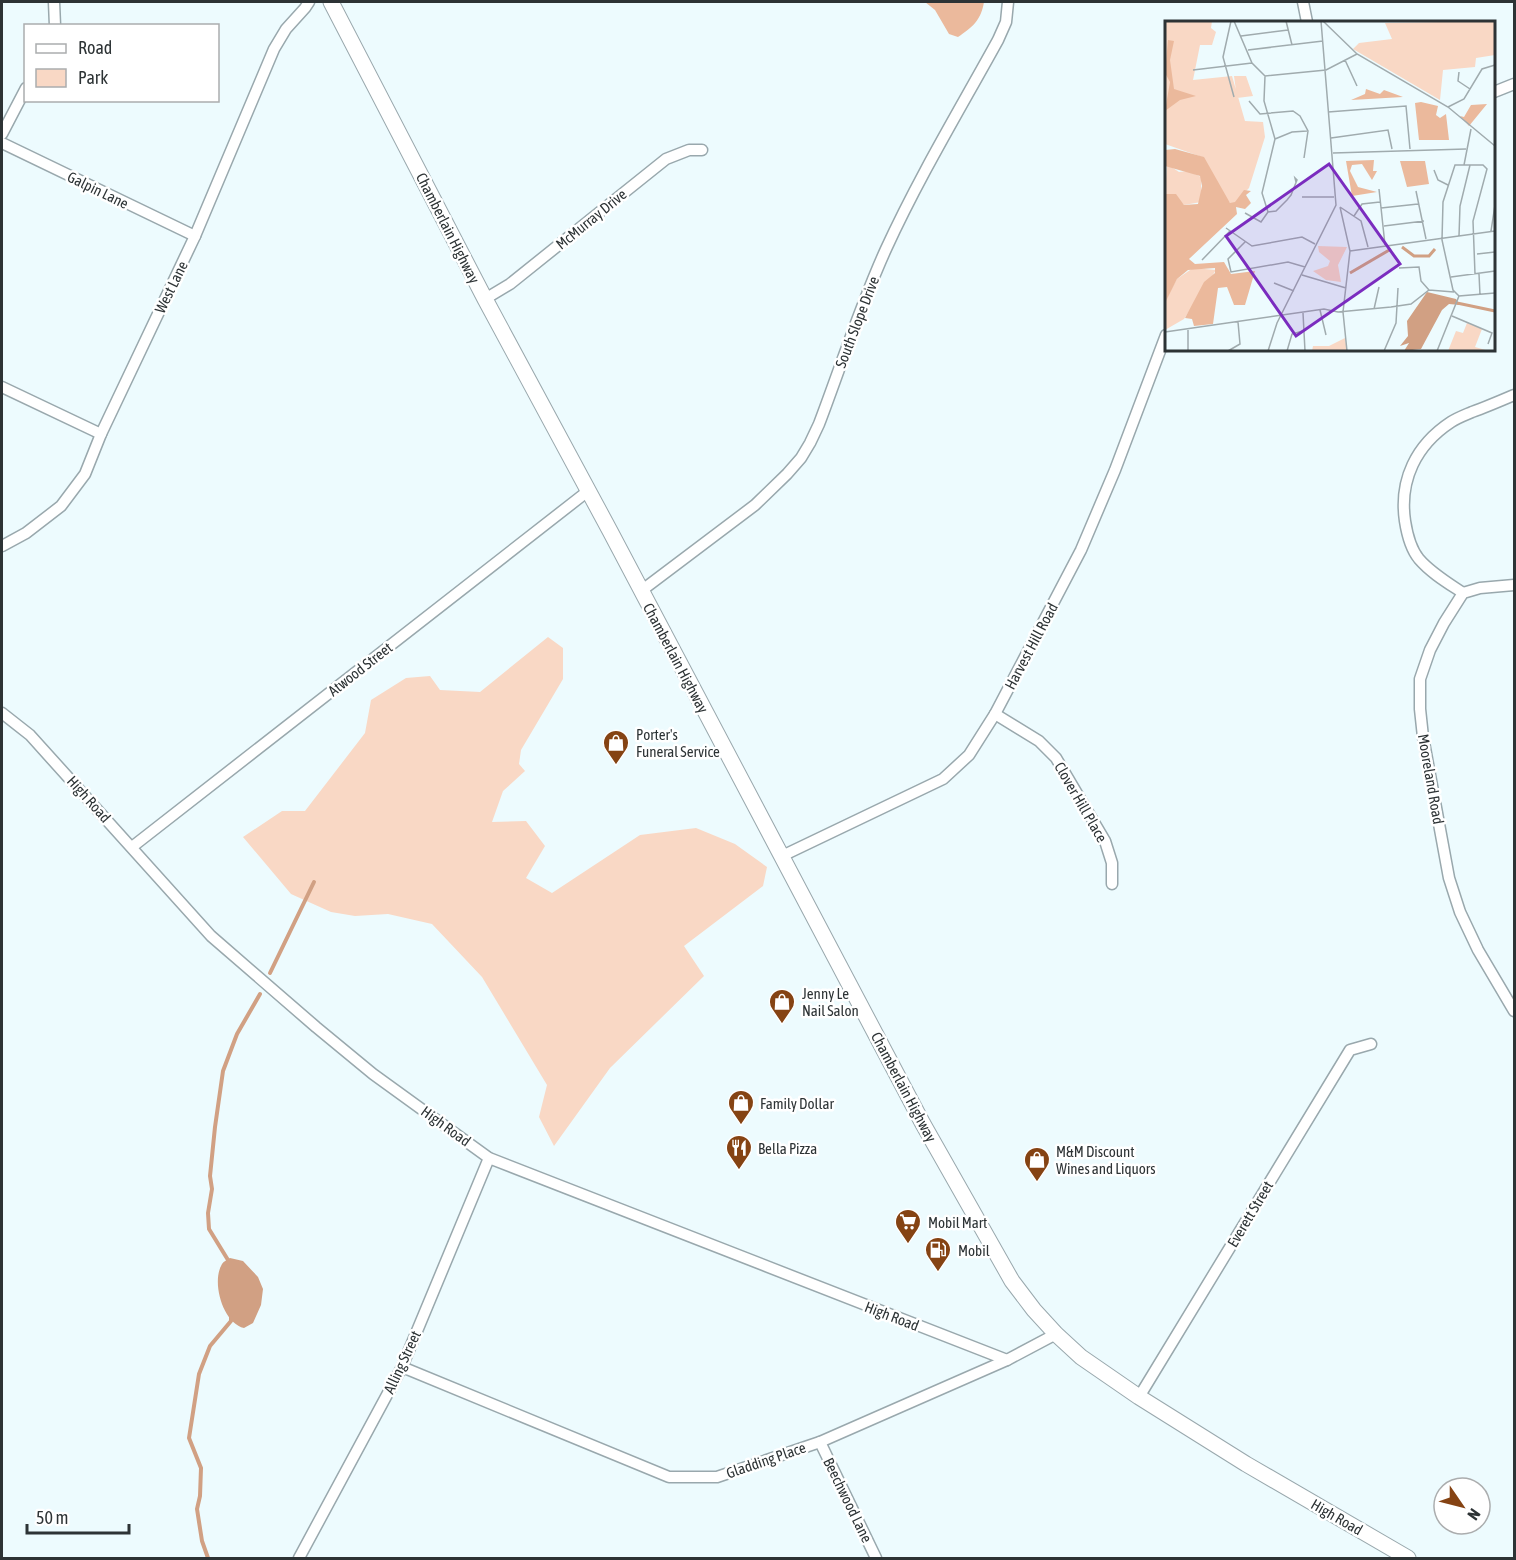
<svg xmlns="http://www.w3.org/2000/svg" width="1516" height="1560" font-family="'Asap Condensed',sans-serif">
	<rect width="100%" height="100%" fill="#edfbfe"/>
	<polygon fill="#f9d8c5" points="548,637 563,648 563,679 521,750 519,764 525,771 503,791 492,822 526,821 545,846 526,878 552,893 640,835 696,828 735,844 767,867 763,886 684,946 704,976 610,1068 554,1146 539,1117 547,1085 482,977 432,924 388,914 355,916 331,912 291,894 243,837 282,811 305,811 365,733 371,700 406,678 430,676 440,690 480,692"/>
	<path fill="#ebb99c" d="M925,2H984C981,20 973,27 958,37L949,34L935,10Z"/>
	<path fill="#d1a083" d="M230,1258L243,1261L258,1277L263,1289L261,1305L253,1323L244,1328C223,1323 211,1282 222,1264C224,1261 227,1260 230,1258Z"/>
	<g fill="none" stroke-linecap="round" stroke-linejoin="round">
		<g stroke="#d1a083" stroke-width="4">
			<polyline points="270,973 314,882"/>
			<polyline points="228,1264 228,1260 209,1229 208,1213 212,1189 210,1176 215,1127 223,1071 237,1034 260,994"/>
			<polyline points="208,1558 202,1541 197,1509 200,1496 201,1468 189,1438 199,1374 210,1346 231,1321 231,1317"/>
		</g>
		<defs>
			<g id="minor">
				<polyline points="54,2 55,26"/>
				<polyline points="1303,2 1307,22"/>
				<polyline points="1494,92 1514,84"/>
				<polyline points="2,134 26,88"/>
				<polyline points="2,143 195,236"/>
				<polyline points="485,299 510,284 666,159 689,150 702,150"/>
				<polyline points="2,387 101,434"/>
				<polyline points="2,546 26,533 61,506 85,474 101,434 195,236 274,49 286,29 305,8 309,2"/>
				<polyline points="1514,585 1480,588 1463,593 1444,623 1430,650 1420,679 1420,709 1423,737 1449,878 1460,912 1478,950 1514,1011"/>
				<path d="M641,591L755,505L787,474L801,458L810,443L819,424C841,366 860,306 886,249C919,177 960,109 998,40L1006,22L1008,2"/>
				<path d="M1463,593C1448,583 1431,573 1419,559C1410,548 1407,534 1405,521C1399,480 1416,445 1451,422C1457,418 1465,415 1472,412C1486,407 1500,401 1514,395"/>
				<polyline points="2,713 30,735 211,936 316,1027 373,1074 489,1158 1007,1360"/>
				<polyline points="995,714 1039,741 1056,758 1105,841 1112,863 1112,884"/>
				<polyline points="132,847 588,491"/>
				<polyline points="782,856 943,779 969,755 995,714 1081,550 1115,470 1166,335"/>
				<polyline points="402,1367 669,1477 717,1477 820,1442 1007,1360 1056,1334"/>
				<polyline points="1139,1397 1350,1050 1371,1044"/>
				<polyline points="820,1442 876,1558"/>
				<polyline points="299,1558 402,1367 489,1158"/>
			</g>
			<polyline id="secondary" points="331,2 485,299 610,531 923,1124 1012,1281 1034,1310 1056,1334 1081,1357 1139,1397 1246,1464 1408,1558"/>
		</defs>
		<use href="#minor" stroke="#99a8ad" stroke-width="13"/>
		<use href="#secondary" stroke="#99a8ad" stroke-width="17"/>
		<use href="#minor" stroke="#fff" stroke-width="10"/>
		<use href="#secondary" stroke="#fff" stroke-width="15"/>
	</g>
	<defs>
		<symbol id="shop-pin" viewBox="-11 -11 22 30"><path d="M0 17L-7.5 6A9.5 9.5 0 1 1 7.5 6Z" fill="#854313" stroke="#fff"/><path d="M-5-2.5h2.3a2.7 3.5 0 0 1 5.4 0H5L5.5 6h-11ZM-1.5-2.5h3a1.5 2.3 0 0 0-3 0Z" fill="#fff"/></symbol>
		<symbol id="restaurant-pin" viewBox="-11 -11 22 30"><path d="M0 17L-7.5 6A9.5 9.5 0 1 1 7.5 6Z" fill="#854313" stroke="#fff"/><path d="M-5-6h1v4h1v-4h1v4h1v-4h1v5L-1.5 .5V6h-2V.5L-5-1ZM5-6V6H3V1.5H1.5Q1.5-4 5-6Z" fill="#fff"/></symbol>
		<symbol id="supermarket-pin" viewBox="-11 -11 22 30"><path d="M0 17L-7.5 6A9.5 9.5 0 1 1 7.5 6Z" fill="#854313" stroke="#fff"/><path d="M-6-5.5h2.5l.6 2H6L4.5 2H-2.5L-4.4-4H-6ZM-1.5 3.2a1.3 1.3 0 1 0 .1 0ZM3 3.2a1.3 1.3 0 1 0 .1 0Z" fill="#fff"/></symbol>
		<symbol id="fuel-pin" viewBox="-11 -11 22 30"><path d="M0 17L-7.5 6A9.5 9.5 0 1 1 7.5 6Z" fill="#854313" stroke="#fff"/><path d="M-5.5-6h7V0h2V4h1.3V-2.5L3-4.5l.8-.8L6-3V5H2.5V1h-1V6h-7ZM-4.2-4.7v3.2H.2V-4.7Z" fill="#fff"/></symbol>
	</defs>
	<g fill-rule="evenodd">
		<use href="#shop-pin" x="601" y="728" width="30" height="40"/>
		<use href="#shop-pin" x="767" y="987" width="30" height="40"/>
		<use href="#shop-pin" x="726" y="1088" width="30" height="40"/>
		<use href="#restaurant-pin" x="724" y="1133" width="30" height="40"/>
		<use href="#shop-pin" x="1022" y="1145" width="30" height="40"/>
		<use href="#supermarket-pin" x="893" y="1207" width="30" height="40"/>
		<use href="#fuel-pin" x="923" y="1235" width="30" height="40"/>
	</g>
	<g text-anchor="middle" dominant-baseline="central" stroke-width="5" stroke-linejoin="round" paint-order="stroke">
		<g font-size="15" fill="#2d3335" stroke="#fff">
			<text transform="translate(98 190) rotate(26)">Galpin Lane</text>
			<text transform="translate(591 219) rotate(-39)">McMurray Drive</text>
			<text transform="translate(448 228) rotate(63)">Chamberlain Highway</text>
			<text transform="translate(171 287) rotate(-64)">West Lane</text>
			<text transform="translate(857 322) rotate(-69)">South Slope Drive</text>
			<text transform="translate(1031 646) rotate(-62)">Harvest Hill Road</text>
			<text transform="translate(676 658) rotate(62)">Chamberlain Highway</text>
			<text transform="translate(360 669) rotate(-38)">Atwood Street</text>
			<text transform="translate(1431 779) rotate(80)">Mooreland Road</text>
			<text transform="translate(89 799) rotate(48)">High Road</text>
			<text transform="translate(1081 802) rotate(60)">Clover Hill Place</text>
			<text transform="translate(904 1087) rotate(62)">Chamberlain Highway</text>
			<text transform="translate(446 1126) rotate(36)">High Road</text>
			<text transform="translate(1250 1214) rotate(-59)">Everett Street</text>
			<text transform="translate(892 1316) rotate(21)">High Road</text>
			<text transform="translate(402 1362) rotate(-65)">Alling Street</text>
			<text transform="translate(766 1460) rotate(-19)">Gladding Place</text>
			<text transform="translate(848 1500) rotate(64)">Beechwood Lane</text>
			<text transform="translate(1337 1517) rotate(30)">High Road</text>
		</g>
		<g font-size="15" fill="#2d3335" stroke="#fff" text-anchor="start">
			<text x="636" y="734">Porter's<tspan x="636" dy="17">Funeral Service</tspan></text>
			<text x="802" y="993">Jenny Le<tspan x="802" dy="17">Nail Salon</tspan></text>
			<text x="760" y="1103">Family Dollar</text>
			<text x="758" y="1148">Bella Pizza</text>
			<text x="1056" y="1151">M&amp;M Discount<tspan x="1056" dy="17">Wines and Liquors</tspan></text>
			<text x="928" y="1222">Mobil Mart</text>
			<text x="958" y="1250">Mobil</text>
		</g>
	</g>
	<g transform="translate(1165 21)">
		<rect width="330" height="330" fill="#edfbfe"/>
		<path d="M0,0H47L46,7L51,11L47,24H35L28,59L67,55L80,100L98,101L100,116L84,167L70,182H65L52,167L37,136L0,123ZM330,0V34L311,37L310,46L278,49L275,79L188,28L194,22L227,18L220,2ZM69,55H81L88,75L72,77ZM2,143L14,151L24,150L36,156V181L19,184L9,173H0ZM153,225L182,226L173,244L176,261L161,259L148,250L163,245L165,240L154,231ZM28,247L51,249L19,298L0,309V282L5,270L12,258ZM302,302L317,308L310,326L324,330H283L291,310L298,312ZM180,317L182,330H147L148,325H164Z" fill="#f9d8c5"/>
		<path d="M3,19L9,20L5,39L9,68L31,75L15,79L0,90L5,61L0,52ZM201,68L215,73L219,69L238,76L186,79L200,73ZM256,81L273,85L271,94L275,97L281,93L284,119H254L250,82ZM322,83L304,105L295,95L299,96L306,84ZM10,128L39,136L65,182L70,181L79,169L86,170L81,174L86,182L80,188L71,186L72,193L24,238L30,243L59,241L66,253L90,250L80,284H69L62,266L53,267L48,303L29,305L27,298L20,297L39,261L50,252V247L23,249L12,258L0,282V173H11L19,184L33,183L37,165L35,155L0,145V129ZM209,139L208,150H212L207,159L197,143L187,144L185,150L193,166L212,171L187,175L181,140ZM235,140H260L264,163L242,166Z" fill="#ebb99c"/>
		<path d="M262,271L291,278L295,284L284,283L277,289L256,328L239,330L244,322L235,325L243,315L242,300Z" fill="#d1a083"/>
		<path fill="none" stroke="#d1a083" stroke-width="3" d="M237,226L249,235H264L270,228M185,252L226,228M292,282L330,290"/>
		<path fill="none" stroke="#a0abae" stroke-width="1.5" d="M66,0L58,36L69,76M69,0L87,42L100,55L161,49L192,33M121,0L127,24M158,0L192,33L283,86L330,125M76,15L123,9M83,29L158,20M180,39L192,65M28,49L87,42M294,51L293,60L305,68M100,55L99,80L110,118L97,172L103,191M84,80L95,93L128,90L135,95L143,110L139,137M283,86L299,78L317,48L330,44M163,91L241,85L245,128M166,117L223,109L227,128M110,118L127,111L142,110M168,132L301,128M299,144L306,108M269,149L273,159L283,164M214,168L220,224M251,170L261,218M137,176H169M175,186L185,230L178,291L182,330M175,186L196,200L203,226M216,187L253,183M103,191L111,190L122,179L126,174L132,159L130,157L131,161M80,192L96,201L103,191M189,195L197,183L215,181M219,205L259,200M61,207L87,225L137,216L150,223M326,210L330,184M294,215L295,185L305,144M80,221L63,238L66,251L123,241L140,246M185,230L330,210M312,233L330,231M37,239L65,210M234,247L254,246L256,260L264,269M314,253L315,274M137,254L181,267M286,256L330,250M109,262L129,270M294,275L288,269L277,219L278,181L290,144H318L322,148L308,200L310,253M209,288L214,266M155,289L161,314M138,292L140,330M287,295L327,312L323,323M0,311L159,288L173,291L226,286L246,283L264,269L289,271M23,330V309M63,330L75,323L73,301M103,330L112,302L171,184L156,0M122,330L127,313L141,309M219,330L231,302L233,267M272,330L294,275L330,272"/>
		<path fill="#7b2cbf" fill-opacity="0.15" stroke="#7b2cbf" stroke-width="3" d="M164,143L235,243L131,315L61,215Z"/>
		<rect width="330" height="330" fill="none" stroke="#2d3335" stroke-width="3"/>
	</g>
	<rect width="1516" height="1560" fill="none" stroke="#2d3335" stroke-width="6"/>
	<rect x="24" y="24" width="195" height="78" fill="#ffffff" stroke="#abadae" stroke-width="1.5"/>
	<rect x="36" y="44" width="30" height="9" fill="#ffffff" stroke="#abadae" stroke-width="1.5"/>
	<text x="78" y="54" font-size="18" fill="#2d3335">Road</text>
	<rect x="36" y="69" width="30" height="18" fill="#f9d8c5" stroke="#abadae" stroke-width="1.5"/>
	<text x="78" y="84" font-size="18" fill="#2d3335">Park</text>
	<g transform="translate(1462 1506) rotate(125)"><circle r="28" fill="#ffffff" stroke="#abadae" stroke-width="1.5"/>
	<path d="M0-4.5L10 22L0 15L-10 22Z" fill="#854313"/>
	<text y="-9" font-size="16" font-weight="bold" text-anchor="middle" fill="#2d3335">N</text>
	</g>
	<path d="M27 1524v9h102v-9" fill="none" stroke="#2d3335" stroke-width="3"/>
	<text x="36" y="1524" font-size="18" fill="#2d3335" stroke="#ffffff" stroke-width="4.5" paint-order="stroke">50 m</text>
</svg>
